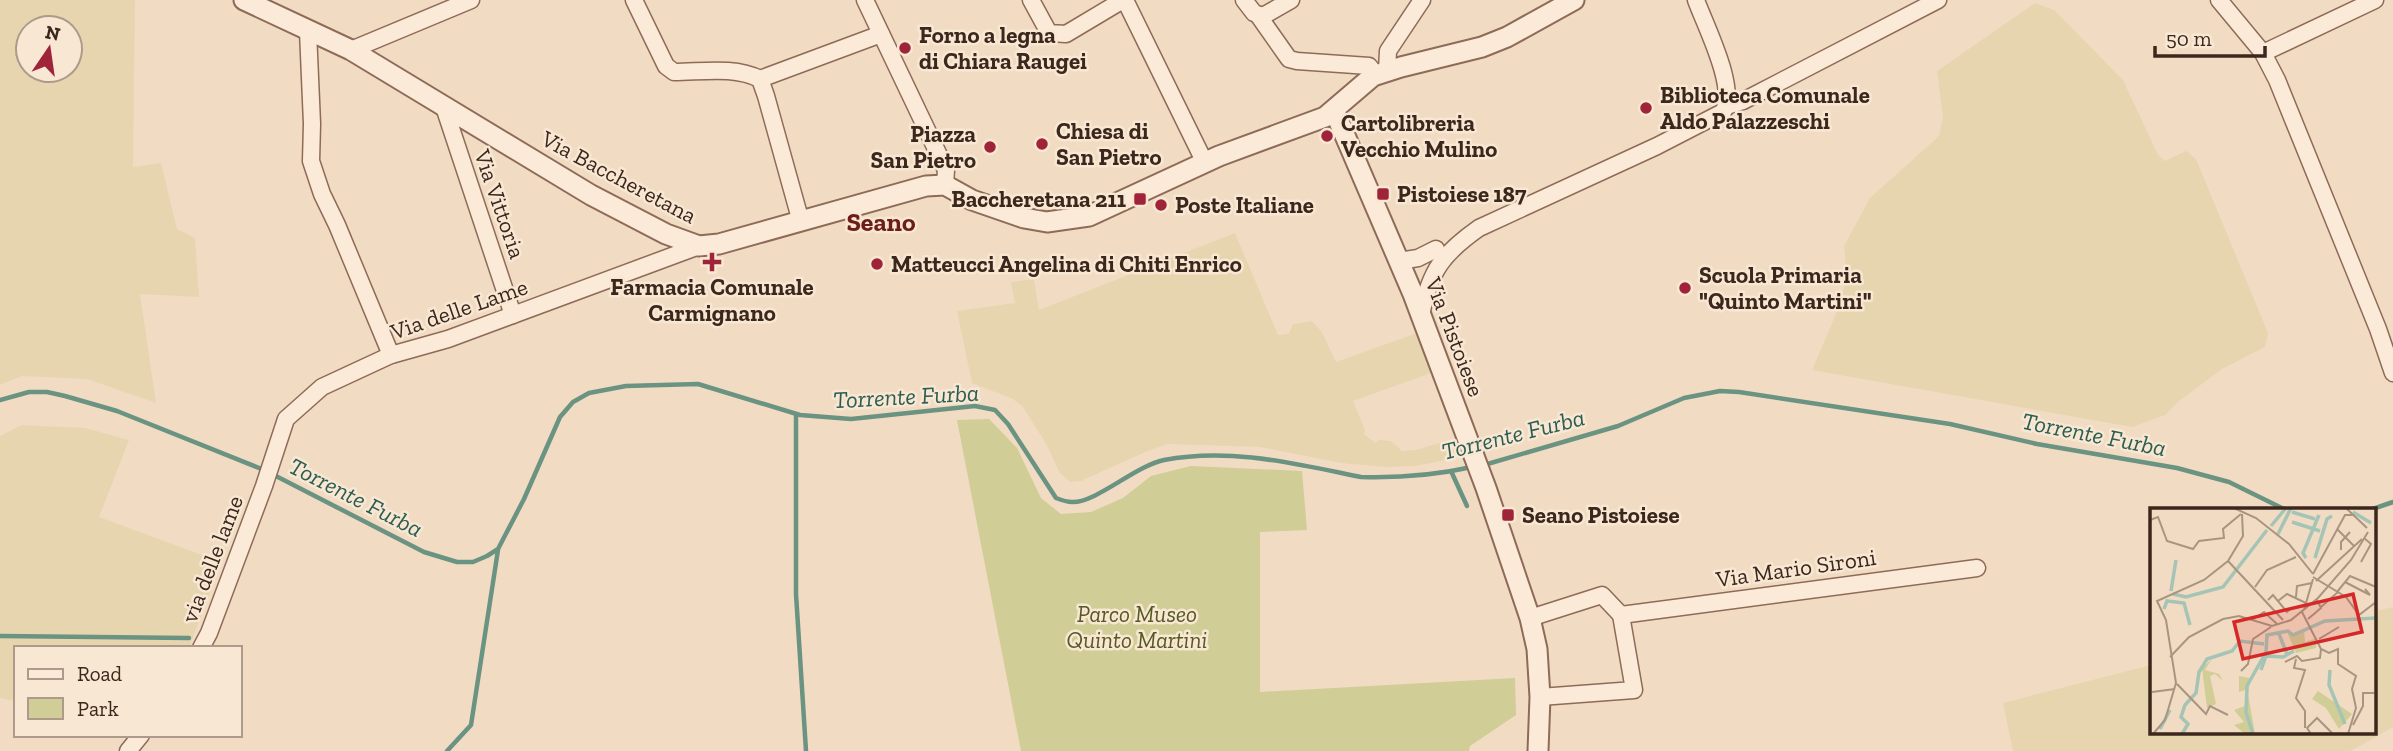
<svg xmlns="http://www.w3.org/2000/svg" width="2393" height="751" font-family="'Zilla Slab',serif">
	<rect width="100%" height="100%" fill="#f1dcc3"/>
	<g fill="#e7d5b0" fill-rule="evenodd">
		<path d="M0,0H135L133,167L161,163L177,229L195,238L199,297L140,294L156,403L87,379L22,376L0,385ZM70,28V70H28V28Z"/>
		<polygon points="2035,3 2054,10 2123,80 2158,155 2165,161 2186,151 2196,159 2268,333 2265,347 2222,369 2179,401 2165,415 2132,427 1812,370 1836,314 1847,278 1844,246 1870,198 1939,136 1943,117 1937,71"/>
		<polygon points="1235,233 1278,335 1289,334 1293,324 1312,321 1322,332 1336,362 1420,332 1434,372 1353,401 1365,430 1364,434 1375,443 1379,440 1391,441 1402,451 1416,450 1460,437 1464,449 1453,458 1436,462 1415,466 1386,467 1341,463 1260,447 1168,444 1143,453 1081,481 1070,482 1060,473 1045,442 1022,406 1013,399 972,383 957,311 1015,303 1011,282 1034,279 1039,310"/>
		<polygon points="22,425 85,428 129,440 99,517 221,562 189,648 16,648 16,717 15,701 0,698 0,436"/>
		<polygon points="2393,607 2393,727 2351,751 2013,751 2003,703 2151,665 2152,732 2374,732 2374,611"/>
	</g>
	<polygon fill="#d0cd96" points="989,419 1017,448 1041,498 1061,514 1091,512 1123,498 1151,476 1191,466 1302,471 1307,530 1260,532 1260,692 1515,678 1516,715 1470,746 1469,751 1021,751 957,420"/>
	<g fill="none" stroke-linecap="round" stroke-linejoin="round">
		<g stroke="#6b9382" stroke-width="4.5">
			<polyline points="0,400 29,392 47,392 65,396 117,411 264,470"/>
			<polyline points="796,414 796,594 806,751"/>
			<polyline points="1484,465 1618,426 1684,398 1720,391 1739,392 1950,424 2037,444 2177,468 2229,482 2286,510"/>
			<polyline points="1451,471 1467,506"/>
			<path d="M272,474L424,552L457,562H473L487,556L498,549L524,499L560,417L573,402L589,393L626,386L698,384L800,415L851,419L975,406L995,410L1008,424L1056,498C1061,500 1067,502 1072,502C1096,503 1135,466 1164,460C1230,447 1296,464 1361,477C1397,478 1436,475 1472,467"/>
			<polyline points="2370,510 2393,502"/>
			<polyline points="0,636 189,638"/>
			<polyline points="447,751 471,725 498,550"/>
		</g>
		<defs>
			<g id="minor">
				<path d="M634,0L666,66L674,72C702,72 734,66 760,79L766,96L801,222"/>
				<polyline points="865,0 946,170 945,185"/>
				<polyline points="1031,0 1049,33 1066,34 1123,0"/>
				<polyline points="1125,0 1205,163"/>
				<polyline points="1244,0 1254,13 1263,16 1291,0"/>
				<polyline points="2219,0 2263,53 2277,80 2378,329 2393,373"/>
				<polyline points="1258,15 1289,59 1297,61 1369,66 1376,75"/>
				<polyline points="308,31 312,124 311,161 322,194 337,225 391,355"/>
				<polyline points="351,50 471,0"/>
				<polyline points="2263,53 2375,0"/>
				<polyline points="1387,71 1388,51 1422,0"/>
				<polyline points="760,79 881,34"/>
				<polyline points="1726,106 1743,101 1938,0"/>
				<polyline points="444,107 513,315"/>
				<polyline points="1399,261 1418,258 1436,249"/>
				<path d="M1421,315C1430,271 1442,254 1479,228L1657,146L1723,112C1738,89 1705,25 1696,0"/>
				<polyline points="1530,618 1602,595 1621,615"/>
				<polyline points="201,648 209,633 264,486 286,419 322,387 391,355 448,339 699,246"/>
				<polyline points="1540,697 1634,690 1621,615 1977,568"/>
				<polyline points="128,751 141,735"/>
			</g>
			<g id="tertiary">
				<polyline points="244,0 351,50 591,195 666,234 699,246 719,244 926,186 945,185 972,200 1024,218 1047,222 1089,216 1219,156 1325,117 1373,76 1401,67 1482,47 1507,37 1574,0"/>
				<polyline points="1334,110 1413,294 1486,488 1530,618 1537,649 1540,697 1538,751"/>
			</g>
		</defs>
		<use href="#minor" stroke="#8d6b58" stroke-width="19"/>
		<use href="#tertiary" stroke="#8d6b58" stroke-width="23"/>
		<use href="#minor" stroke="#fbead7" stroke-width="16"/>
		<use href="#tertiary" stroke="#fbead7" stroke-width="19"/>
	</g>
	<g fill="#a02439" stroke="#f8e7d3" stroke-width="2.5">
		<circle cx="905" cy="48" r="7"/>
		<circle cx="1646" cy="108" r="7"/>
		<circle cx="1327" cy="136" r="7"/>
		<circle cx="1042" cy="144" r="7"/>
		<circle cx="990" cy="147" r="7"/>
		<rect x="1376" y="187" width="14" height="14" rx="3.5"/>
		<rect x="1133" y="192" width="14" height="14" rx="3.5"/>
		<circle cx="1161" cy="205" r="7"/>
		<path d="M708.5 251.5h7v7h7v7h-7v7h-7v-7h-7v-7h7z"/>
		<circle cx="877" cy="264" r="7"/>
		<circle cx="1685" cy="288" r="7"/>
		<rect x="1501" y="508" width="14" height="14" rx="3.5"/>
	</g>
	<g text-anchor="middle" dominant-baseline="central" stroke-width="5" stroke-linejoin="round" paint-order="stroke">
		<g font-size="23" font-weight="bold" fill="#3c271d" stroke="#f8e7d3" text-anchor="start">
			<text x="919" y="35">Forno a legna<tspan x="919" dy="26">di Chiara Raugei</tspan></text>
			<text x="1660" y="95">Biblioteca Comunale<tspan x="1660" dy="26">Aldo Palazzeschi</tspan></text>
			<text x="1341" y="123">Cartolibreria<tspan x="1341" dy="26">Vecchio Mulino</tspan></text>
			<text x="1056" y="131">Chiesa di<tspan x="1056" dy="26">San Pietro</tspan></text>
			<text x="976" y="134" text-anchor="end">Piazza<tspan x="976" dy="26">San Pietro</tspan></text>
			<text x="1397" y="194">Pistoiese 187</text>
			<text x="1126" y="199" text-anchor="end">Baccheretana 211</text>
			<text x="1175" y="205">Poste Italiane</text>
			<text x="891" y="264">Matteucci Angelina di Chiti Enrico</text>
			<text x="1699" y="275">Scuola Primaria<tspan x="1699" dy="26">"Quinto Martini"</tspan></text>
			<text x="712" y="287" text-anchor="middle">Farmacia Comunale<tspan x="712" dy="26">Carmignano</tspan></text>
			<text x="1522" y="515">Seano Pistoiese</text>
		</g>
		<g font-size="23" fill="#3c271d" stroke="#f8e7d3">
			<text transform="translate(619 177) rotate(28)">Via Baccheretana</text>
			<text transform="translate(500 204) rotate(71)">Via Vittoria</text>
			<text transform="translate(459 309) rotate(-19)">Via delle Lame</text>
			<text transform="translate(1455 337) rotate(69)">Via Pistoiese</text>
			<text transform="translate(212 559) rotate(-69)">via delle lame</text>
			<text transform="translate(1796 568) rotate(-8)">Via Mario Sironi</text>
		</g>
		<g font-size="23" font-style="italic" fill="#555a22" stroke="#f8e7d3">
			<text x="1137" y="614">Parco Museo<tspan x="1137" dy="26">Quinto Martini</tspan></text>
		</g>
		<g font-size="24" font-style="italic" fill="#2c5d51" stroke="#f8e7d3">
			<text transform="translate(906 396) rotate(-3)">Torrente Furba</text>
			<text transform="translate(1513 434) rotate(-14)">Torrente Furba</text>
			<text transform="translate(2094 434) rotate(11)">Torrente Furba</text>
			<text transform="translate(356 497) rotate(27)">Torrente Furba</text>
		</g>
		<g font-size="26" font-weight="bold" fill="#6c1d1a" stroke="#f8e7d3">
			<text x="881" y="222">Seano</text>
		</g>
	</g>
	<g transform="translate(2150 508)">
		<rect width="226" height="226" fill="#f1dcc3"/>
		<path d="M154,122L155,134L167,130L166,140L146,145L137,124L143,127ZM62,151L55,162L69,166L73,173L65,166L60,168L66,196L57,200L52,160ZM89,168L100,170L98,186L105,226H95L84,217L94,214L84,202L95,198L96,182L89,184ZM168,183L202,206L189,221L176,200L162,191Z" fill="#d0cd96"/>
		<path fill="none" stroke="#a5c4b6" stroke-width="3.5" d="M142,4L165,11M203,4L221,15M142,14L170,23M121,18L136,0M128,26L141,0M156,50L153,45L169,7M165,50L177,11L182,8M21,83L26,52M23,86L36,89L73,79L117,22M14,101L17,93L34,95L40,117M129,126L137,146M111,162L116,148L133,149L144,143M180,162L179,177L195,216M10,221L20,202M32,226L38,216L31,209L35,197L46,185L49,164L57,151L82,143L90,133L114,136M103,226L96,204L97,178L116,144L117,127L138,123L143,127L175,113L226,110"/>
		<path fill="none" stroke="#a99481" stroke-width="2" d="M84,0L106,10L139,36L163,66M196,0L217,20M0,12L8,9L17,33L43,41L49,33L74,30L73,21L91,6M187,21L204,38M191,42V34L200,24M78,53L133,112M211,54L221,36L214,30M163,66L195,7H203M163,69L196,89L209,107L226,94M166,73L212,31M195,74L220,87L215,81M105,79L117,62L146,49M187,84L200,68L226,79M146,89L147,78L162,75M118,92L123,87L137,104L140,101M128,93L137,86L156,95M171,99L188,84M154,102L163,71M152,104L171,141L179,145L188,141V156L206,168L202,181L206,200L198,226M158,111L171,100L167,92M102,112L114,104L127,116M169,131L189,119M20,149L39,129L73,111L89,108L122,118L141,112L168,90L201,52L218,24M146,151L144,160L155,162L146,190L155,203V220M135,154L147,148L152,153L170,150L171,141M91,163L98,156L103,131L121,119M27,176L56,206L60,198L78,207M2,184L25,181M203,217L213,198V185H224M3,226L15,212L26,175L16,112L7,93L54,72L78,53L93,28L92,6M161,226L157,220L167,210L183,226"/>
		<path fill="#d62828" fill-opacity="0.15" stroke="#d62828" stroke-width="3.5" d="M203,86L212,124L93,151L84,114Z"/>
		<rect width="226" height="226" fill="none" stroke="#3c271d" stroke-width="3.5"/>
	</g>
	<rect x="14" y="646" width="228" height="91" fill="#f8e7d3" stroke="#ad9a8a" stroke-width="2"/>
	<rect x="28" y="669" width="35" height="10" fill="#fbead7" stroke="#ad9a8a" stroke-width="2"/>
	<text x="77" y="681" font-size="21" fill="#3c271d">Road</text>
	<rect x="28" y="698" width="35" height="21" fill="#d0cd96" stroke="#ad9a8a" stroke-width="2"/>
	<text x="77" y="716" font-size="21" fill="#3c271d">Park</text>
	<g transform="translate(49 49) rotate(13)"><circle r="33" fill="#f8e7d3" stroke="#ad9a8a" stroke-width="2"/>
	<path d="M0-5L12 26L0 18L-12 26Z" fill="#a02439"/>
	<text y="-10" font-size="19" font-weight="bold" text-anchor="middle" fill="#3c271d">N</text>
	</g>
	<path d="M2155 46v10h110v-10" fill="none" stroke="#3c271d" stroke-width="3.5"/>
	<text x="2166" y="46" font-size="21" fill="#3c271d" stroke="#f8e7d3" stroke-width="5" paint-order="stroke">50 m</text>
</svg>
